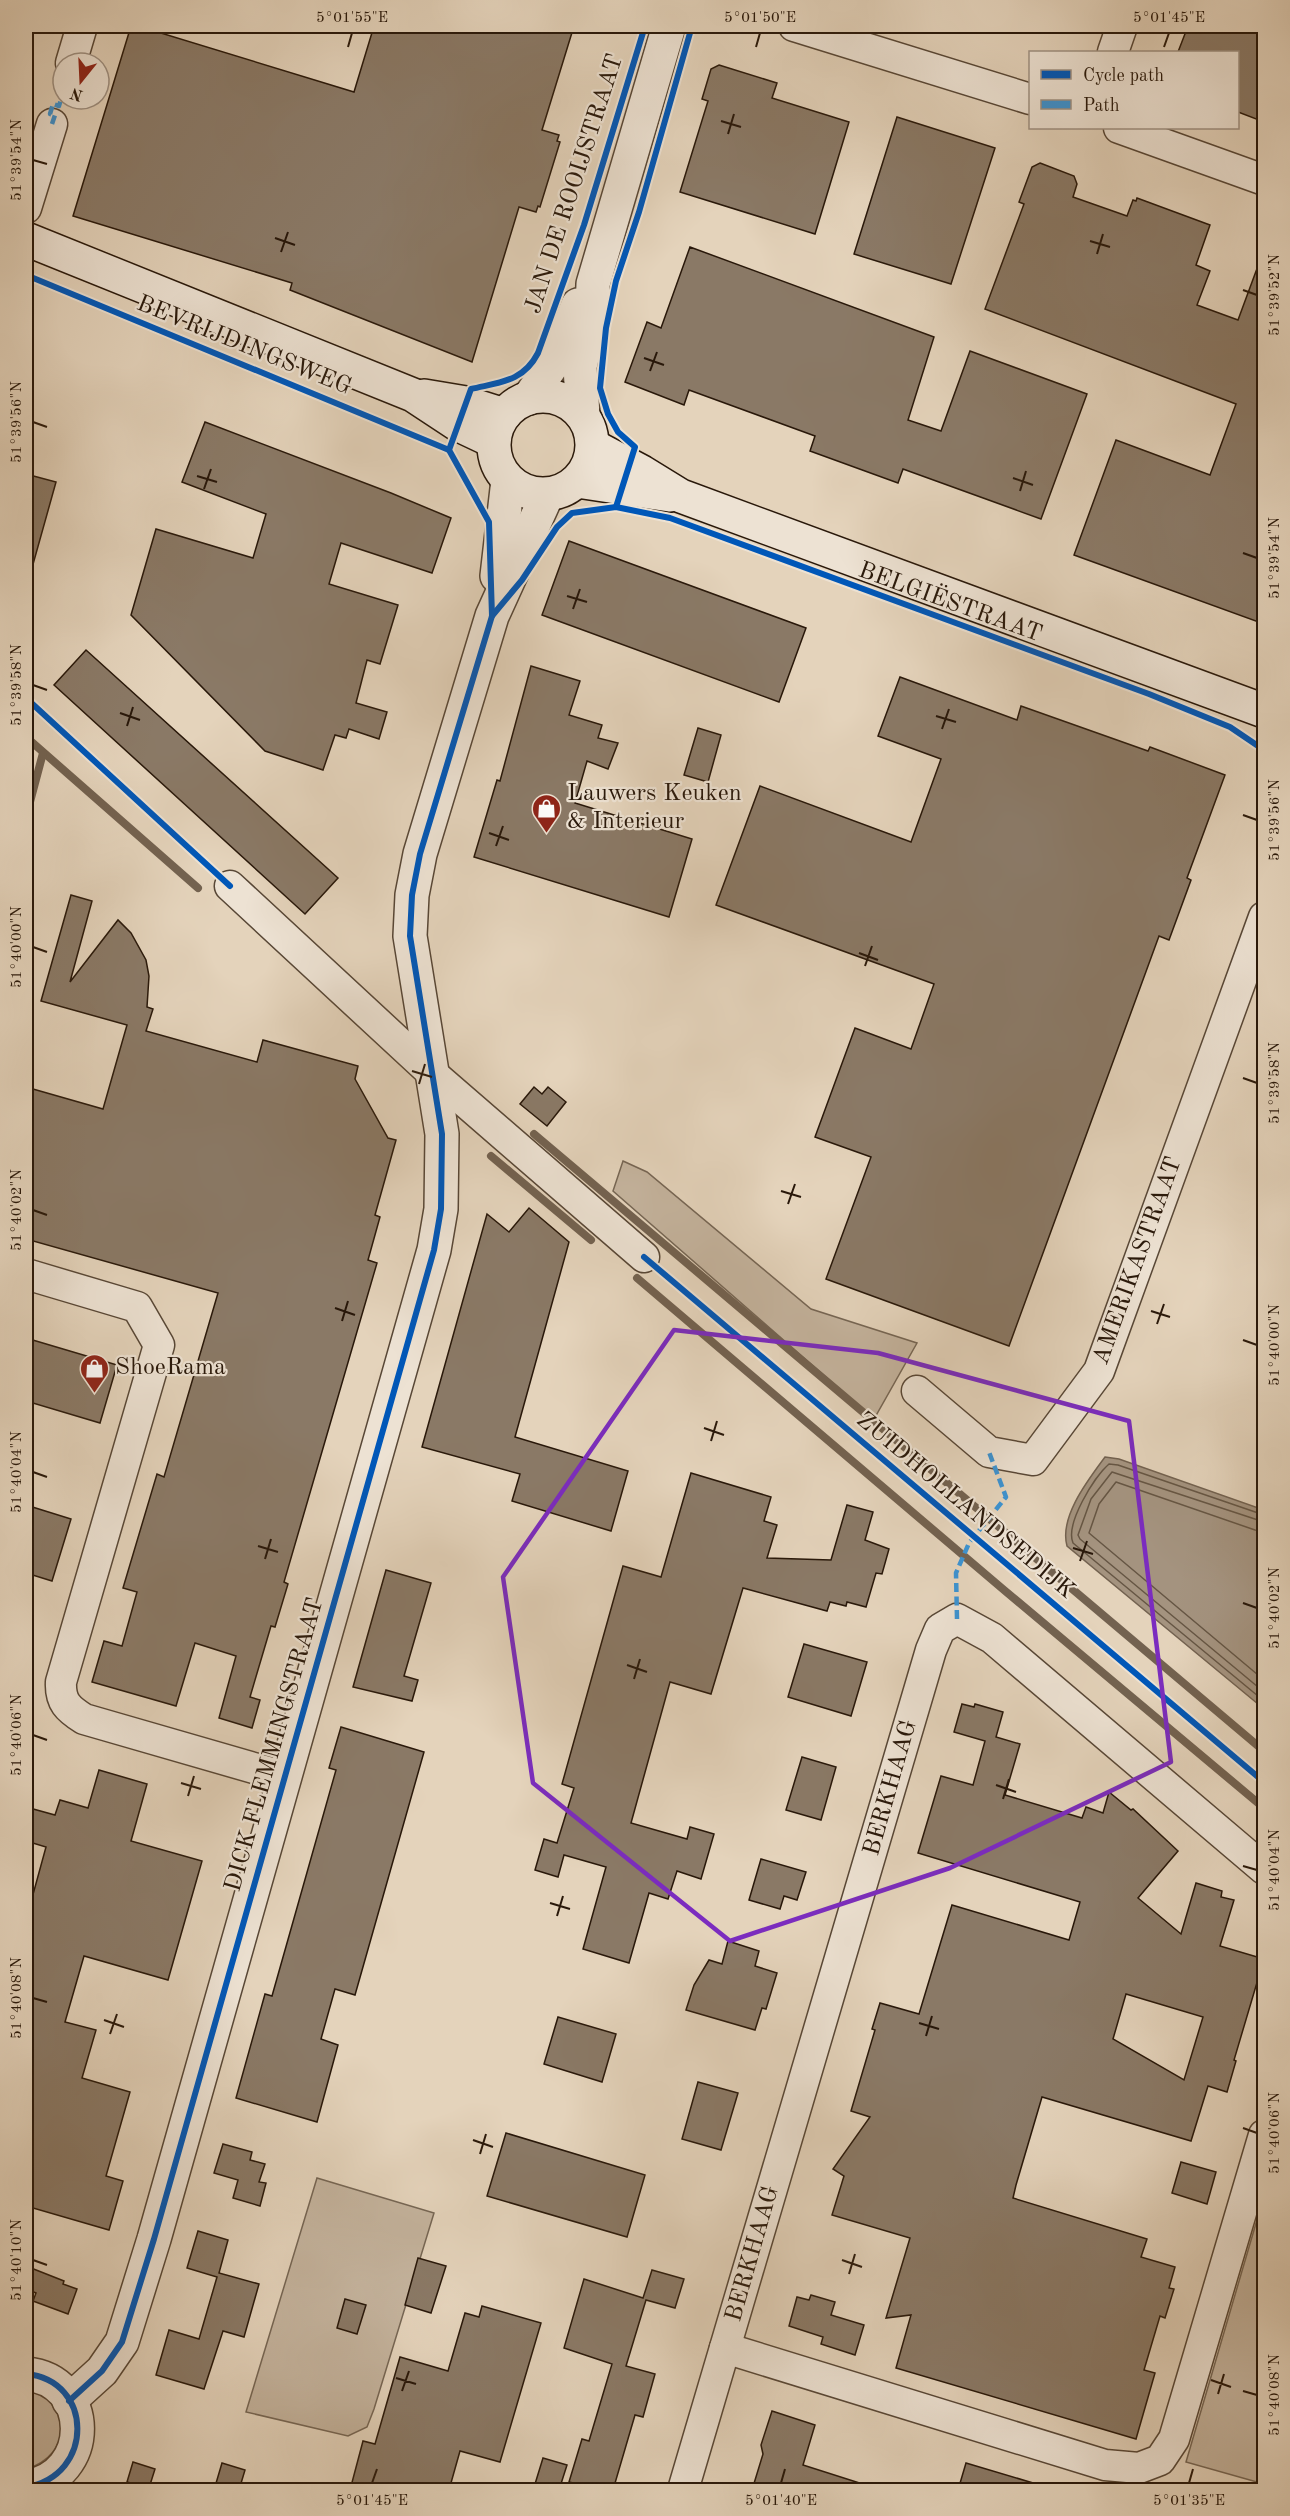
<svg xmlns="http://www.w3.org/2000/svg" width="1290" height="2516" font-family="'Old Standard TT',serif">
	<rect width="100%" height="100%" fill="#e4d3bb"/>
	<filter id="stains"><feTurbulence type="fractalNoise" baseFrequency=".00333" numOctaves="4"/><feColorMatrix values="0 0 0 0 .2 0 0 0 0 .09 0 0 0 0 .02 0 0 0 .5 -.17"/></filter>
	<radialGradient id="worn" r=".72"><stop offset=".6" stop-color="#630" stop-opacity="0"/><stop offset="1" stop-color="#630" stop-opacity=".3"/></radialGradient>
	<g fill="#c4b39d" stroke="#766654" stroke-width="1.5">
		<polygon points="623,1161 647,1172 811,1309 917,1343 874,1419 613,1191"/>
		<polygon points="317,2178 434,2213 374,2409 367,2427 348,2436 246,2412"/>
		<polygon points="1264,2196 1264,2484 1186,2462"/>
		<path d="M26,2388C72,2400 74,2455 26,2469Z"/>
	</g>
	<path fill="#a4937f" stroke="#736250" stroke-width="1.5" d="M1105,1457L1119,1459L1264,1510V1709L1067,1546C1059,1517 1088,1480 1105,1457Z"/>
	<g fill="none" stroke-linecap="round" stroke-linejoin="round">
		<g stroke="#665644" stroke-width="1.5">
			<path d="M1264,1515L1118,1465L1109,1464C1094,1477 1065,1524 1073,1543L1264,1701"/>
			<polyline points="1264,1522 1112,1472 1091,1499 1078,1535 1080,1539 1264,1692"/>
			<polyline points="1264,1531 1255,1530 1116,1482 1099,1504 1089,1533 1264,1680"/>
		</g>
		<g stroke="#736250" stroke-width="8">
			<polyline points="26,737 198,888"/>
			<polyline points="26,817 43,753"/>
			<polyline points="534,1134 1264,1751"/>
			<polyline points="491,1156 591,1240"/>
			<polyline points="637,1278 1004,1590 1264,1808"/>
		</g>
	</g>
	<g fill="#8a7966" stroke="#29180a" stroke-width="1.5" fill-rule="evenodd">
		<polygon points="131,26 138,26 354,92 374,26 574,26 542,130 559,135 557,141 560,142 540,207 538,206 536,212 519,207 472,362 290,290 292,283 73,216"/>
		<polygon points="1188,26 1264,26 1264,122 1238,112 1238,52 1178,52"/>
		<polygon points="719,65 777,83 772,98 849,122 815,234 680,192 708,101 702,99 711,69"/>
		<polygon points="897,117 995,148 951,284 854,254"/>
		<polygon points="1040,163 1074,176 1077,184 1073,197 1127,216 1133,200 1136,201 1137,198 1210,225 1196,265 1210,271 1197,305 1238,320 1262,255 1264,256 1264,624 1074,555 1116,440 1210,475 1236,404 985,309 1024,204 1019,202 1032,167"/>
		<polygon points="690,247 934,337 908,420 941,431 970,351 1087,394 1041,519 903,469 898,483 810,451 815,436 689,390 684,405 625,382 647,322 661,328"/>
		<polygon points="205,422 391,493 451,518 432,573 341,543 329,584 398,605 380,664 367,660 356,703 387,712 379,739 349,729 346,738 335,735 323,770 265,751 131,615 156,529 253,558 266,514 182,482"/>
		<polygon points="26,474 56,482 32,568 26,567"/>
		<polygon points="569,541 806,628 779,702 542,615"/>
		<polygon points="86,650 338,878 305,914 54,685"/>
		<polygon points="531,666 580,681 569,715 602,725 598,738 618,743 608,769 587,761 575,803 692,839 669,917 474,857 497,780 500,781"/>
		<polygon points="900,677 1017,720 1021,706 1148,751 1150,747 1225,775 1187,878 1191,880 1169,940 1159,936 1009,1346 826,1279 871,1157 815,1137 855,1028 911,1049 934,984 716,905 760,786 911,842 941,759 878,736"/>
		<polygon points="698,728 721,735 708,782 684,775"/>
		<polygon points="71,895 92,901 70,982 118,920 131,933 146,960 149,976 147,1007 153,1009 146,1031 257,1062 263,1040 358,1066 355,1079 388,1138 396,1140 375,1215 380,1217 368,1260 377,1263 284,1582 288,1584 275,1627 271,1626 250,1697 260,1700 252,1728 219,1718 236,1656 195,1643 176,1706 92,1682 104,1641 122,1646 137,1592 123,1588 157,1474 164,1477 218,1293 26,1239 26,1087 103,1109 127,1025 41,1001"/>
		<polygon points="534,1087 542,1094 548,1087 566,1102 547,1126 520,1104"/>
		<polygon points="529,1208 569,1242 515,1437 628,1471 611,1531 512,1501 520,1474 422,1447 487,1214 509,1232"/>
		<polygon points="26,1338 117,1365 100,1423 26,1401"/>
		<polygon points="691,1473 771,1497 764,1521 777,1525 767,1558 831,1560 847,1505 873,1512 865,1540 889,1549 882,1574 876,1573 866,1607 847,1602 846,1606 830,1602 827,1611 743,1588 711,1694 670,1682 631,1823 687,1839 690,1827 714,1834 701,1879 677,1871 668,1899 649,1893 629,1963 583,1949 606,1867 564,1855 558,1877 535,1870 544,1839 557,1843 574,1788 562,1784 623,1566 661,1577"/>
		<polygon points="26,1505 71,1519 52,1581 26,1573"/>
		<polygon points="386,1570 431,1583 404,1676 418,1680 412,1701 353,1687"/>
		<polygon points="804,1644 867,1662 851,1716 788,1697"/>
		<path d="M962,1704L974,1707L975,1704L1003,1712L996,1737L1020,1744L1005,1795L1082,1818L1086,1807L1103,1813L1109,1792L1131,1810L1133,1809L1178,1851L1138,1898L1181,1934L1196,1883L1222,1891L1221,1897L1234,1900L1220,1946L1264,1959L1234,2060L1236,2061L1227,2092L1208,2086L1191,2141L1042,2097L1016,2185L1013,2198L1147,2239L1141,2257L1175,2267L1169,2288L1174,2289L1165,2318L1160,2316L1144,2370L1155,2373L1136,2439L896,2368L911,2315L886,2318L910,2238L832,2215L844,2176L833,2169L870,2117L851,2111L875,2030L872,2029L880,2003L919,2014L952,1905L1069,1940L1080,1902L918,1853L941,1776L973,1785L985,1741L954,1732ZM1126,1994L1203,2017L1184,2080L1113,2039Z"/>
		<polygon points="341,1727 424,1752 355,1995 335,1989 321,2039 338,2045 317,2122 236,2098 265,1994 272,1996 336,1770 329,1768"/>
		<polygon points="802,1757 836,1767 821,1820 786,1810"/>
		<polygon points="99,1770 147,1784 131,1841 202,1861 168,1980 84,1956 65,2022 96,2030 82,2078 130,2092 106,2176 123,2181 109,2230 26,2206 26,1920 46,1847 26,1841 26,1807 55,1815 60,1800 88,1808"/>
		<polygon points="761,1859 806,1872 797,1900 784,1896 780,1909 749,1900"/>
		<polygon points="728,1941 759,1951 755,1966 777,1973 766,2009 762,2008 755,2030 686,2010 694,1985 709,1960 722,1964"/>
		<polygon points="558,2017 616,2034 602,2082 544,2064"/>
		<polygon points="698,2082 738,2093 721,2150 682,2139"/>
		<polygon points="506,2133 645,2175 627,2237 487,2196"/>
		<polygon points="223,2144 252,2152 250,2160 265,2164 259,2182 266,2183 260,2206 233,2198 238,2180 214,2173"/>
		<polygon points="1181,2162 1216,2172 1207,2204 1172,2193"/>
		<polygon points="198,2231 228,2240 219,2273 259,2284 244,2337 223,2331 204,2389 156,2375 169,2330 199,2339 217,2277 187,2268"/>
		<polygon points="418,2258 446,2266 431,2313 405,2305"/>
		<polygon points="26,2266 64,2281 63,2284 77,2289 68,2314 33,2301 36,2293 26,2289"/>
		<polygon points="652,2270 684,2279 675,2308 646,2300 626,2366 655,2374 643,2417 635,2415 613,2490 601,2490 569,2482 582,2439 589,2441 612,2364 564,2348 584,2279 643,2298"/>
		<polygon points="811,2295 835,2302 831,2315 864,2325 855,2355 821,2344 823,2337 789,2326 797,2297 809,2300"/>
		<polygon points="345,2299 366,2305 357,2334 337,2328"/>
		<polygon points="482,2306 541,2323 500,2462 460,2451 449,2490 350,2490 363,2441 375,2444 400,2357 448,2371 465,2313 479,2317"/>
		<polygon points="772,2411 815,2425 803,2465 869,2486 868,2490 752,2490 763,2454 761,2445"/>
		<polygon points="543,2458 567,2465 559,2490 535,2484"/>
		<polygon points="133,2462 155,2469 149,2488 127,2482"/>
		<polygon points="222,2463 245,2470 239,2490 214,2490"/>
		<polygon points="966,2463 1040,2485 1040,2490 958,2490"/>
	</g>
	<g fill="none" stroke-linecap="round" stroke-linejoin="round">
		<defs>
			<g id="minor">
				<polyline points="794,26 1030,99"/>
				<polyline points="1113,52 1122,26"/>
				<polyline points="71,63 82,26"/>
				<polyline points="1119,128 1264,180"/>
				<polyline points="26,208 52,124"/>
				<polyline points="230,886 434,1075 644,1257"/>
				<path d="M26,1274L137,1307L159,1345L61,1682C60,1702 68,1709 84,1719L285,1777"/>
				<polyline points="917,1391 989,1452 1033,1460 1099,1371 1264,917"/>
				<polyline points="725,2348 1105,2465 1139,2468 1160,2460 1174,2439 1264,2135"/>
				<polyline points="683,2490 931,1650 940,1629 957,1619 992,1638 1264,1869"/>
			</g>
			<g id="tertiary">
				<polyline points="529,398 556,359 578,305"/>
				<polyline points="583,416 580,367 592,313 593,284 669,26"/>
				<polyline points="497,576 508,480"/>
				<path d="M26,2374C94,2380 95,2476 26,2487"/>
				<polyline points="69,2401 102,2371 122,2342 154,2239 434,1250 441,1209 442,1134 410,936 412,895 420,854 492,616 547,495"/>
			</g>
			<g id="secondary">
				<polyline points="26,239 413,395 457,424 493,441"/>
				<circle cx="543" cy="445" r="49"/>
				<polyline points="424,396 466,403 504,415"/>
				<polyline points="593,446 642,472 681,496 1264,711"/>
				<polyline points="577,481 670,495"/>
			</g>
		</defs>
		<use href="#minor" stroke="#584736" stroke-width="33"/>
		<use href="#tertiary" stroke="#584736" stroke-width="36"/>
		<use href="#secondary" stroke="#29180a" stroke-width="36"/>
		<use href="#minor" stroke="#ede2d3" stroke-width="30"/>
		<use href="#tertiary" stroke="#ede2d3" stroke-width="33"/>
		<use href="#secondary" stroke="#ede2d3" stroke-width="33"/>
		<g stroke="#3c93d2" stroke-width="4.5" stroke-dasharray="9 4.5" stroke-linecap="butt">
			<polyline points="52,124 55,115 50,114 53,104 59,106 63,92"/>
			<polyline points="957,1619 956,1573 969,1543 1006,1497 989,1452"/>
		</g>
		<defs>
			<g id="cycleway">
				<polyline points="26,275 449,450"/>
				<polyline points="616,507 635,447 618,432 608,414 600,388 606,328 616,281 639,212 692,26"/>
				<polyline points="492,616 522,580 557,527 572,513 616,507 670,518 1149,694 1230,727 1264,750"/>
				<polyline points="26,698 230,886"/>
				<polyline points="644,1257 1264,1782"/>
				<path d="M26,2374C94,2380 95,2476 26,2487"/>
				<path d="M69,2401L102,2371L122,2342L154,2239L434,1250L441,1209L442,1134L410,936L412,895L420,854L492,616L489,522L449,450L471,389C500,382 523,382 538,353L584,225L645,26"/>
			</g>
		</defs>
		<use href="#cycleway" stroke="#ede2d3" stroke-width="10"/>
		<use href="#cycleway" stroke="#0057b8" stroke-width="6"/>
	</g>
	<path fill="none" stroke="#7b2cbf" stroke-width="4.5" stroke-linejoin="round" d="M674,1330L878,1353L1129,1421L1171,1762L950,1868L730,1941L533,1783L503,1577Z"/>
	<path fill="none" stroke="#29180a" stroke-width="2" d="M348,47L352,33M756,47L760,33M1164,47L1169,33M721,121L741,127M728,134L734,114M33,160L47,164M275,238L295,245M1090,241L1110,247M281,252L288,232M1097,254L1103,234M1243,290L1257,295M644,358L664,365M650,371L657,352M33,422L47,427M197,476L217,482M1013,478L1033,485M204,489L211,469M1020,491L1026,471M1243,553L1257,558M567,596L587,602M573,609L580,589M33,685L47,690M120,713L140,720M936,716L956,722M127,726L133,707M942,729L949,709M1243,815L1257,820M489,833L509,840M496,846L503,826M33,947L47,952M859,953L878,960M865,966L872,946M412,1071L432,1077M1243,1078L1257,1083M419,1084L425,1064M781,1191L801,1197M788,1204L795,1184M33,1210L47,1215M335,1308L355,1315M1151,1311L1170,1317M342,1321L348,1301M1157,1324L1164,1304M1243,1340L1257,1345M704,1428L724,1435M711,1441L717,1421M33,1472L47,1477M258,1546L278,1552M1073,1548L1093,1554M265,1559L271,1539M1080,1561L1087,1541M1243,1603L1257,1608M627,1665L647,1672M634,1679L640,1659M33,1735L47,1740M181,1783L201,1789M996,1785L1016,1792M188,1796L194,1776M1003,1799L1009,1779M1243,1866L1257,1870M550,1903L570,1909M557,1916L563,1896M33,1998L47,2002M104,2020L124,2027M919,2023L939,2029M110,2034L117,2014M926,2036L932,2016M1243,2128L1257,2133M473,2140L493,2147M480,2154L486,2134M33,2260L47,2265M842,2260L862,2267M849,2274L855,2254M396,2378L416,2384M1211,2380L1231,2387M402,2391L409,2371M1243,2391L1257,2395M1218,2394L1224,2374M372,2483L377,2469M781,2483L785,2469M1189,2483L1193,2469"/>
	<defs>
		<symbol id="shop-pin" viewBox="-11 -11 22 30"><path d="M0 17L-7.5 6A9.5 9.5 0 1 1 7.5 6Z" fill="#8f2418" stroke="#ede2d3"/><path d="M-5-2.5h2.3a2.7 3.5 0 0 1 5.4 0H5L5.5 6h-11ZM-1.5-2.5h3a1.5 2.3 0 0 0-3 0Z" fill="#fff"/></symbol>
	</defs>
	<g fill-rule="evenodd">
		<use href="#shop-pin" x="530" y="792" width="33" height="45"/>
		<use href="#shop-pin" x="78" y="1352" width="33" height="45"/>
	</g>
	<g text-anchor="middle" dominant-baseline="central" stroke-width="4.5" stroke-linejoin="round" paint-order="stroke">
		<g font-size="24" fill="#29180a" stroke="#ede2d3">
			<text transform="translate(575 184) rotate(-72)">JAN DE ROOIJSTRAAT</text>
			<text transform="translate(244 346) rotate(22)">BEVRIJDINGSWEG</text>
			<text transform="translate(950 603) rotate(20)">BELGIËSTRAAT</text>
			<text transform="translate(1138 1261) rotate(-70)">AMERIKASTRAAT</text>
			<text transform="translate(965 1506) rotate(40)">ZUIDHOLLANDSEDIJK</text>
			<text transform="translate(275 1745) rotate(-74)">DICK FLEMMINGSTRAAT</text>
			<text transform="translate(891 1788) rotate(-74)">BERKHAAG</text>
			<text transform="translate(753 2254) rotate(-74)">BERKHAAG</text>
		</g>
		<g font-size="24" fill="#29180a" stroke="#ede2d3" text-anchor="start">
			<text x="567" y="794">Lauwers Keuken<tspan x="567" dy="28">&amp; Interieur</tspan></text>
			<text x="115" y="1368">ShoeRama</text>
		</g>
	</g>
	<rect width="1290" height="2516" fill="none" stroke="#e4d3bb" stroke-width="66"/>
	<rect x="1029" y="51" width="210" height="78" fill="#ede2d3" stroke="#9f9183" stroke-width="1.5"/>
	<rect x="1041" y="70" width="30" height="9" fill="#0057b8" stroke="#9f9183" stroke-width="1.5"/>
	<text x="1083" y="81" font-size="18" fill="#29180a">Cycle path</text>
	<rect x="1041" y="100" width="30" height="9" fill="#3c93d2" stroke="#9f9183" stroke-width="1.5"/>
	<text x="1083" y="111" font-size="18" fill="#29180a">Path</text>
	<g transform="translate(81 81) rotate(198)"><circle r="28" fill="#ede2d3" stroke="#9f9183" stroke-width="1.5"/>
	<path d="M0-4.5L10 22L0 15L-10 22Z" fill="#8f2418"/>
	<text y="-9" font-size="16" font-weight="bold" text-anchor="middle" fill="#29180a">N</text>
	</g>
	<rect x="33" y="33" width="1224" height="2450" fill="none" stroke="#29180a" stroke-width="2"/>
	<g font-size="15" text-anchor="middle" fill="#29180a">
		<text x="352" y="22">5°01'55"E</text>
		<text x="760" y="22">5°01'50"E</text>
		<text x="1169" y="22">5°01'45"E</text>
		<text transform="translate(16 160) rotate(-90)" y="5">51°39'54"N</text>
		<text transform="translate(1274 295) rotate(-90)" y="5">51°39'52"N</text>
		<text transform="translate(16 422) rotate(-90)" y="5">51°39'56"N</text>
		<text transform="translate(1274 558) rotate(-90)" y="5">51°39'54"N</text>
		<text transform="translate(16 685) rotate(-90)" y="5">51°39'58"N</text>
		<text transform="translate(1274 820) rotate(-90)" y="5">51°39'56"N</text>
		<text transform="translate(16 947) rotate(-90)" y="5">51°40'00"N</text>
		<text transform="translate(1274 1083) rotate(-90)" y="5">51°39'58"N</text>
		<text transform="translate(16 1210) rotate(-90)" y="5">51°40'02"N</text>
		<text transform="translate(1274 1345) rotate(-90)" y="5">51°40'00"N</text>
		<text transform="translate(16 1472) rotate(-90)" y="5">51°40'04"N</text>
		<text transform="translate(1274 1608) rotate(-90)" y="5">51°40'02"N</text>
		<text transform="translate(16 1735) rotate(-90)" y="5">51°40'06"N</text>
		<text transform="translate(1274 1870) rotate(-90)" y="5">51°40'04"N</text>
		<text transform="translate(16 1998) rotate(-90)" y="5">51°40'08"N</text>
		<text transform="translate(1274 2133) rotate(-90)" y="5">51°40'06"N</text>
		<text transform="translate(16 2260) rotate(-90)" y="5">51°40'10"N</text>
		<text transform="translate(1274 2395) rotate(-90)" y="5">51°40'08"N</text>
		<text x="372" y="2505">5°01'45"E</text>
		<text x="781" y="2505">5°01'40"E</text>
		<text x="1189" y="2505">5°01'35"E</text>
	</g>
	<rect width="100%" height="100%" filter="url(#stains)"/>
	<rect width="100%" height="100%" fill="url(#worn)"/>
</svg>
